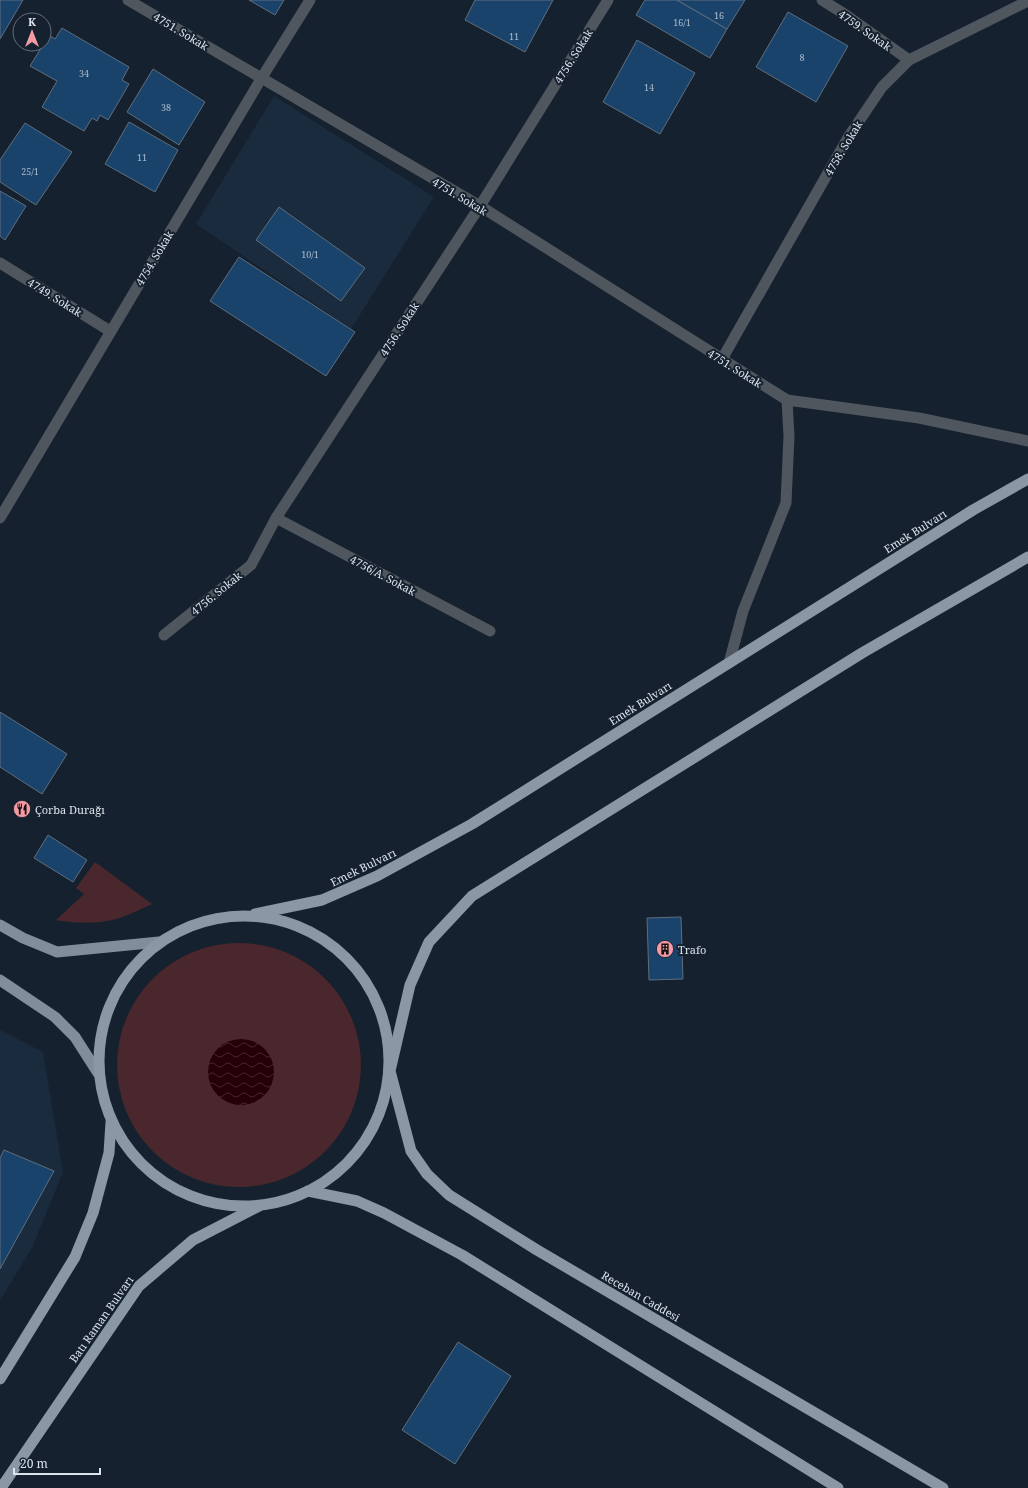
<svg xmlns="http://www.w3.org/2000/svg" width="1028" height="1488" font-family="'Noto Serif',serif">
	<defs>
		<pattern id="water-waves" width="16" height="10" patternUnits="userSpaceOnUse"><rect width="16" height="10" fill="#260008"/><path d="M0 5q4-4 8 0t8 0" fill="none" stroke="#45252c"/></pattern>
	</defs>
	<rect width="100%" height="100%" fill="#15212e"/>
	<g fill="#1a2b3d">
		<polygon points="274,96 434,197 351,329 196,224"/>
		<polygon points="0,1030 43,1052 63,1172 32,1248 0,1300"/>
	</g>
	<g fill="#49272c">
		<path d="M95,862L152,904C141,909 131,914 120,918C99,924 76,924 56,920L84,894L76,888Z"/>
		<circle cx="239" cy="1065" r="122"/>
	</g>
	<circle fill="url(#water-waves)" cx="241" cy="1072" r="33"/>
	<g fill="#1a436c" stroke="#5f6e7d">
		<polygon points="0,0 23,0 0,39"/>
		<polygon points="249,0 284,0 275,15"/>
		<polygon points="475,0 553,0 525,52 465,20"/>
		<polygon points="645,0 677,0 727,29 710,58 636,15"/>
		<polygon points="677,0 745,0 727,29"/>
		<polygon points="788,12 848,46 816,102 756,67"/>
		<polygon points="62,28 129,67 122,80 129,84 108,120 100,115 97,121 92,118 84,131 42,107 57,81 30,66 49,35 55,39"/>
		<polygon points="637,40 695,73 660,134 603,102"/>
		<polygon points="153,69 205,102 179,145 127,112"/>
		<polygon points="129,122 178,150 155,192 105,164"/>
		<polygon points="25,123 72,152 36,205 0,182 0,160"/>
		<polygon points="0,191 26,206 5,240 0,236"/>
		<polygon points="279,207 365,268 341,301 256,240"/>
		<polygon points="239,257 355,332 326,376 210,301"/>
		<polygon points="0,712 67,754 42,794 0,767"/>
		<polygon points="48,835 87,860 73,882 34,858"/>
		<polygon points="681,917 683,979 649,980 647,918"/>
		<polygon points="4,1150 54,1171 0,1269 0,1158"/>
		<polygon points="458,1342 511,1376 455,1464 402,1430"/>
	</g>
	<g fill="none" stroke-linecap="round" stroke-linejoin="round">
		<g stroke="#50565d" stroke-width="11">
			<polyline points="128,0 480,206 787,400"/>
			<polyline points="822,0 846,15 909,60"/>
			<polyline points="0,263 110,331"/>
			<polyline points="722,359 849,136 882,87 909,60 1028,1"/>
			<polyline points="0,518 261,79 310,0"/>
			<polyline points="276,518 490,631"/>
			<polyline points="164,635 251,565 276,518 480,206 608,0"/>
			<polyline points="729,663 743,611 786,503 789,436 787,400 919,418 1028,441"/>
		</g>
		<g stroke="#808d9a" stroke-width="11">
			<polyline points="0,925 23,938 57,952 159,942"/>
			<polyline points="0,980 55,1017 75,1037 98,1073"/>
		</g>
		<g stroke="#8a98a6" stroke-width="11">
			<polyline points="255,914 322,900 377,876 472,824 973,510 1028,479"/>
			<circle cx="244" cy="1061" r="145"/>
			<polyline points="308,1191 357,1201 384,1213 462,1255 838,1488"/>
			<polyline points="0,1379 75,1257 93,1213 109,1153 111,1122"/>
			<polyline points="1,1488 139,1286 193,1240 259,1206"/>
			<polyline points="943,1488 537,1250 449,1195 427,1174 411,1151 390,1071 410,985 429,942 472,896 862,653 1028,557"/>
		</g>
	</g>
	<defs>
		<symbol id="restaurant-disc" viewBox="-11 -11 22 22"><circle r="9.5" fill="#f49aa5" stroke="#15212e"/><path d="M-5-6h1v4h1v-4h1v4h1v-4h1v5L-1.5 .5V6h-2V.5L-5-1ZM5-6V6H3V1.5H1.5Q1.5-4 5-6Z" fill="#111"/></symbol>
		<symbol id="building-disc" viewBox="-11 -11 22 22"><circle r="9.5" fill="#f49aa5" stroke="#15212e"/><path d="M-4-6H4V6H1V3H-1V6H-4ZM-2.5-4.3h1.7v1.8h-1.7ZM.8-4.3h1.7v1.8H.8ZM-2.5-1h1.7V.8h-1.7ZM.8-1h1.7V.8H.8Z" fill="#111"/></symbol>
	</defs>
	<g fill-rule="evenodd">
		<use href="#restaurant-disc" x="12" y="799" width="20" height="20"/>
		<use href="#building-disc" x="655" y="939" width="20" height="20"/>
	</g>
	<g text-anchor="middle" dominant-baseline="central" stroke-width="4" stroke-linejoin="round" paint-order="stroke">
		<g font-size="9" fill="#abbbcc">
			<text x="719" y="15">16</text>
			<text x="682" y="22">16/1</text>
			<text x="514" y="36">11</text>
			<text x="802" y="57">8</text>
			<text x="84" y="73">34</text>
			<text x="649" y="87">14</text>
			<text x="166" y="107">38</text>
			<text x="142" y="157">11</text>
			<text x="30" y="171">25/1</text>
			<text x="310" y="254">10/1</text>
		</g>
		<g font-size="11" fill="#dbe3ec" stroke="#15212e">
			<text transform="translate(865 30) rotate(35)">4759. Sokak</text>
			<text transform="translate(181 31) rotate(31)">4751. Sokak</text>
			<text transform="translate(573 56) rotate(-58)">4756. Sokak</text>
			<text transform="translate(843 148) rotate(-59)">4758. Sokak</text>
			<text transform="translate(460 196) rotate(31)">4751. Sokak</text>
			<text transform="translate(154 258) rotate(-59)">4754. Sokak</text>
			<text transform="translate(55 297) rotate(32)">4749. Sokak</text>
			<text transform="translate(399 329) rotate(-57)">4756. Sokak</text>
			<text transform="translate(735 368) rotate(32)">4751. Sokak</text>
			<text transform="translate(915 531) rotate(-32)">Emek Bulvarı</text>
			<text transform="translate(383 575) rotate(28)">4756/A. Sokak</text>
			<text transform="translate(216 593) rotate(-39)">4756. Sokak</text>
			<text transform="translate(640 703) rotate(-32)">Emek Bulvarı</text>
			<text transform="translate(363 867) rotate(-26)">Emek Bulvarı</text>
			<text transform="translate(641 1296) rotate(30)">Receban Caddesi</text>
			<text transform="translate(101 1319) rotate(-55)">Batı Raman Bulvarı</text>
		</g>
		<g font-size="11" fill="#dbe3ec" stroke="#15212e" text-anchor="start">
			<text x="35" y="809">Çorba Durağı</text>
			<text x="678" y="949">Trafo</text>
		</g>
	</g>
	<g transform="translate(32 32)"><circle r="19" fill="#15212e" stroke="#646f7a"/>
	<path d="M0-3L7 15L0 10L-7 15Z" fill="#f49aa5"/>
	<text y="-6" font-size="11" font-weight="bold" text-anchor="middle" fill="#dbe3ec">K</text>
	</g>
	<path d="M14 1468v6h86v-6" fill="none" stroke="#dbe3ec" stroke-width="2"/>
	<text x="20" y="1468" font-size="12" fill="#dbe3ec" stroke="#15212e" stroke-width="3" paint-order="stroke">20 m</text>
</svg>
